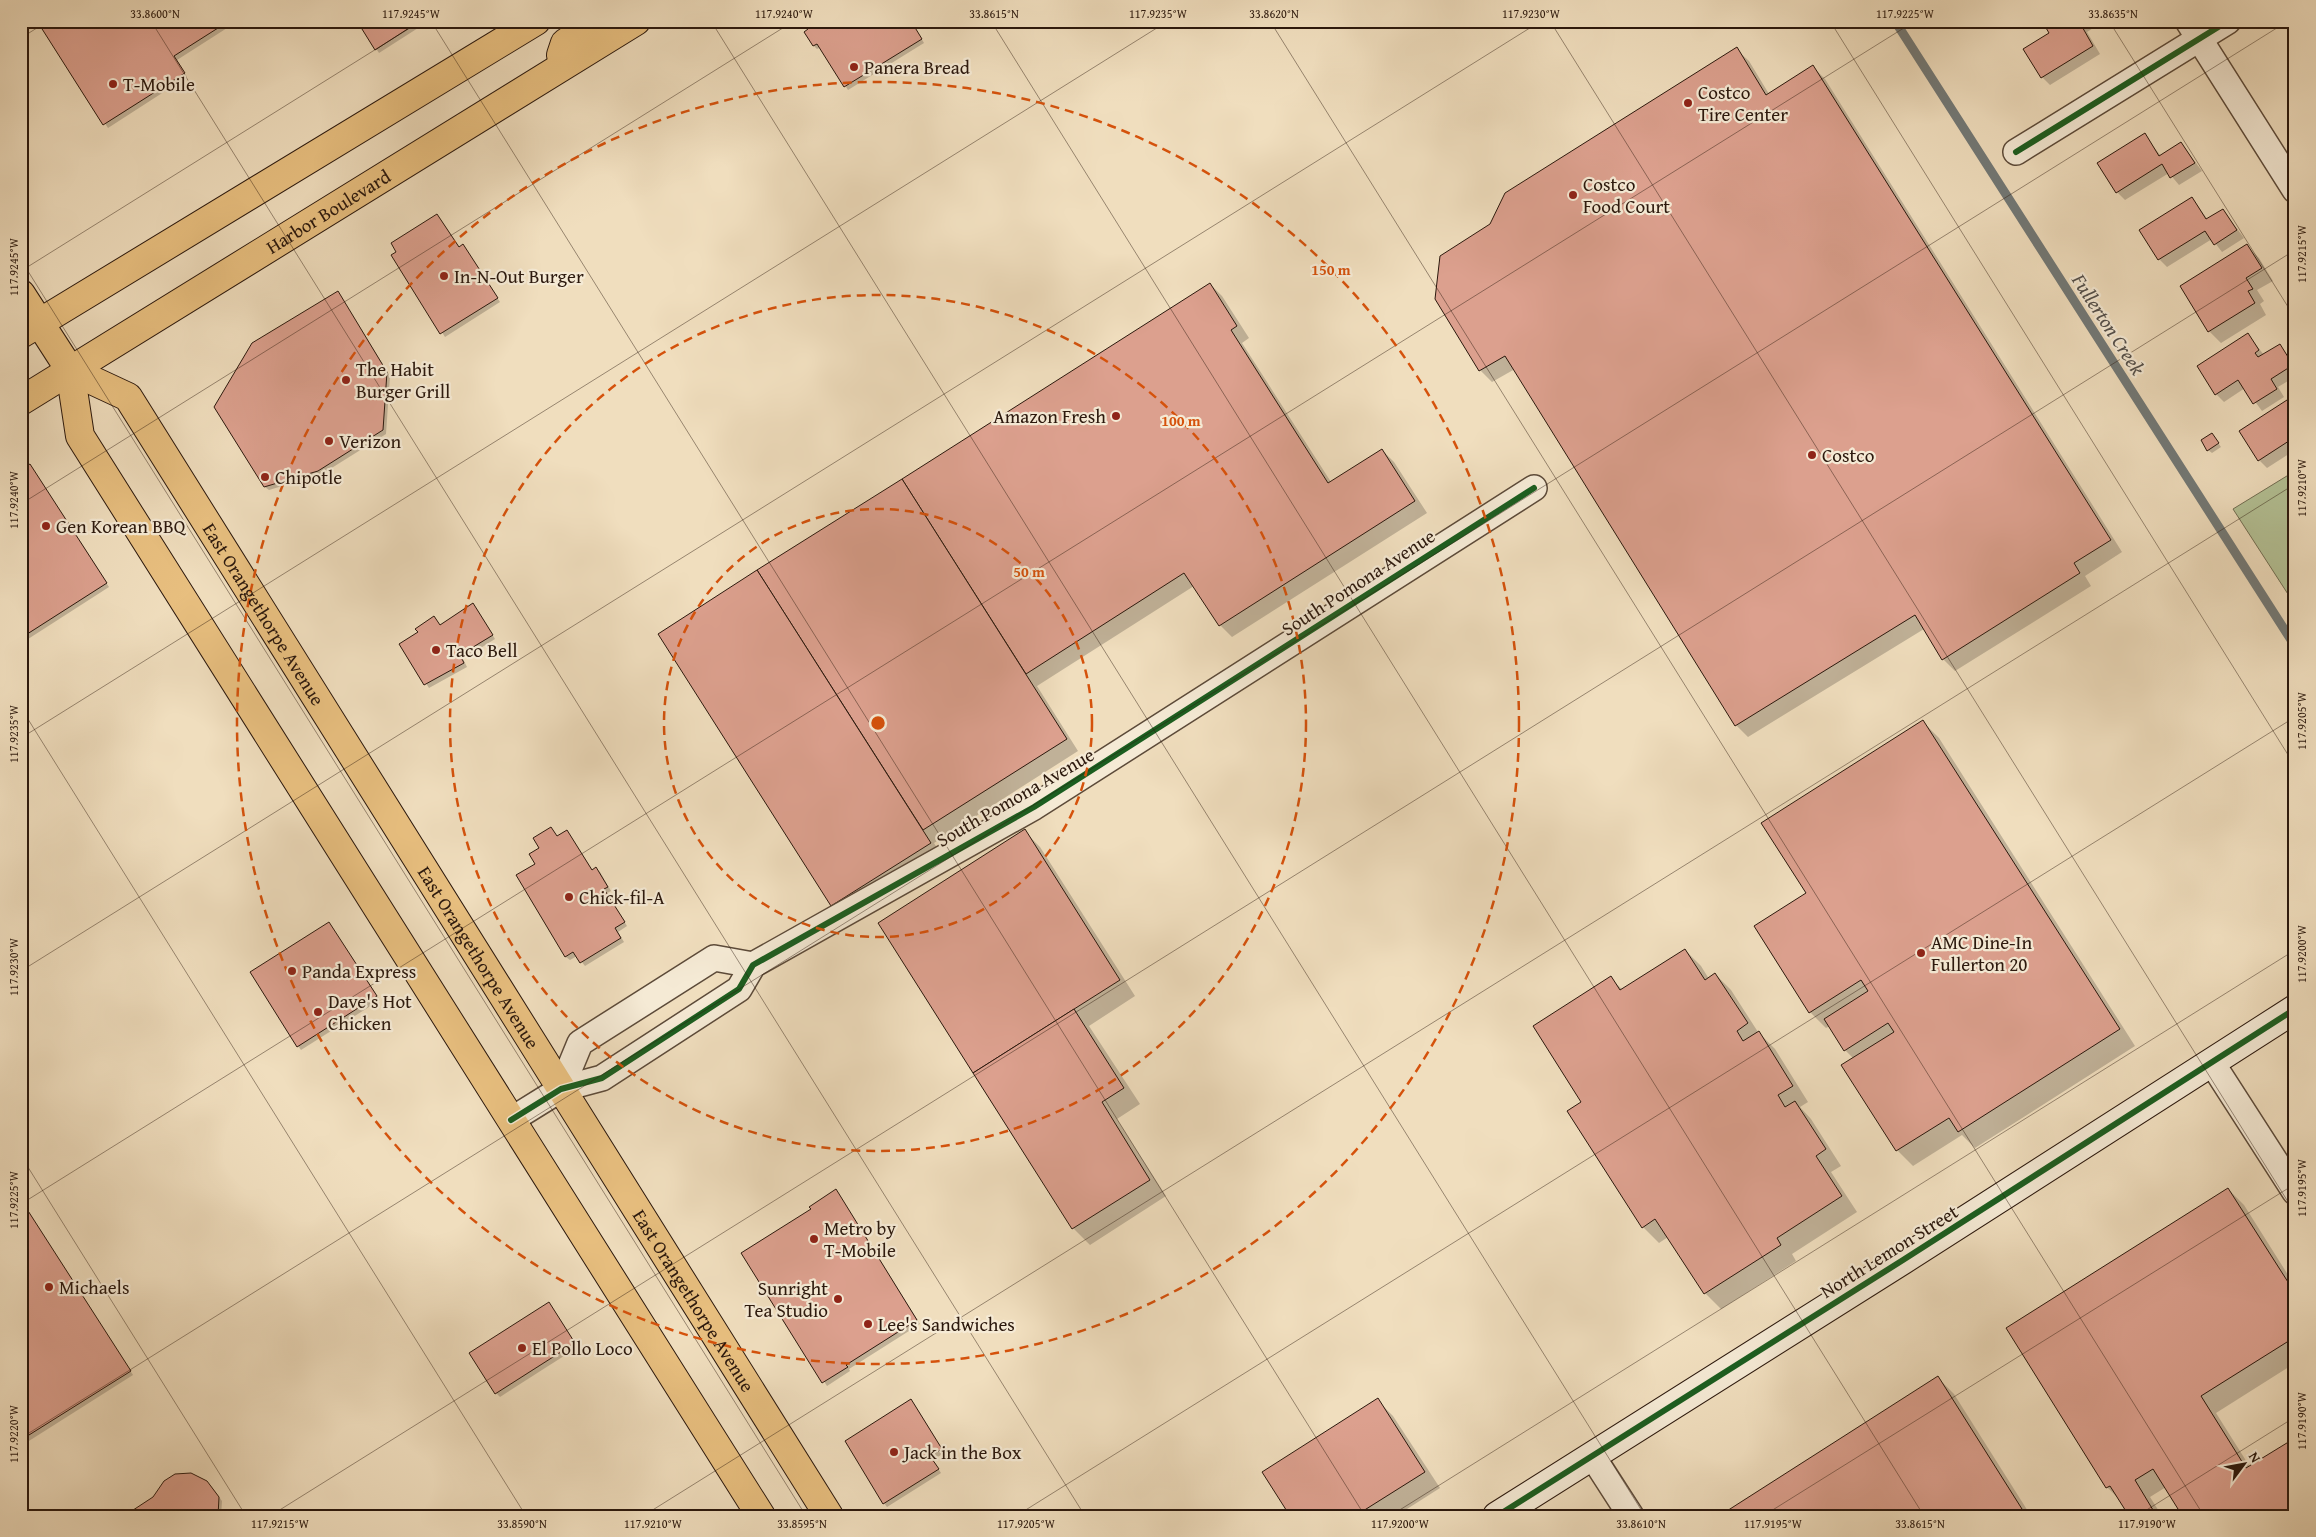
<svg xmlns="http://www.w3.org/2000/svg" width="2316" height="1537" font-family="'Gentium Book Plus',serif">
	<rect width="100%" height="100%" fill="#f0debe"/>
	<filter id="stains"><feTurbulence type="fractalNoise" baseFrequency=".004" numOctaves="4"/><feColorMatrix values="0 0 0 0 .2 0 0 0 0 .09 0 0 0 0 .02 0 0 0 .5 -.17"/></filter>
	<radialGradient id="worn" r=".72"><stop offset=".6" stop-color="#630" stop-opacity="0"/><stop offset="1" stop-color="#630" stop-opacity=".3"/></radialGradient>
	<polygon fill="#b4c296" stroke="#706d52" points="2295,471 2295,605 2233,509"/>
	<g fill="#0003">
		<polygon points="39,21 238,21 177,60 187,77 108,128"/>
		<polygon points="358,21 429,21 379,53"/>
		<polygon points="911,21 924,43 848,90 821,47 817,49 814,46 810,29"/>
		<polygon points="2043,21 2104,21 2087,32 2100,54 2050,85 2042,77 2050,33"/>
		<polygon points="1736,49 1749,61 1769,94 1813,67 1825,79 2122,552 2085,576 2091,586 1955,671 1943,659 1924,629 1748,737 1736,725 1515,369 1492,382 1480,370 1436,299 1491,225"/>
		<polygon points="2144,135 2161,156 2181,143 2202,171 2179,185 2169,173 2125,200 2117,192"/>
		<polygon points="2192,198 2208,220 2223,210 2244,238 2222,252 2212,239 2167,267 2159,259 2141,230"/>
		<polygon points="437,215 460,248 463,246 466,249 500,302 445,337 393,255"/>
		<polygon points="2247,246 2259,258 2273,281 2257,290 2264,301 2260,304 2266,315 2221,343 2209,331"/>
		<polygon points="1210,284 1222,296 1249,338 1242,343 1331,482 1382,450 1394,462 1427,513 1232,637 1220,625 1194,586 1037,686 1078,751 934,843 942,856 844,918 832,906 659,634"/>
		<polygon points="338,292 390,376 386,434 322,474 269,490 265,487"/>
		<polygon points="2248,335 2264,355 2279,345 2295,365 2295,377 2278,387 2284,397 2262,411 2245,388 2224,402 2216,394"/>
		<polygon points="2287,402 2295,410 2295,450 2267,468 2259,460"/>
		<polygon points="2215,438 2221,447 2212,453 2208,450"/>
		<polygon points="30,465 109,587 25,641 21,637"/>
		<polygon points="476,608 495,639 463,659 467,667 429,688 401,644 420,632 434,618 440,626"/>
		<polygon points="1922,721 1939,738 2135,1046 1975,1148 1962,1135 1913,1166 1897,1150 1854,1059 1845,1050 1830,1026 1826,1028 1810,1012 1807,894"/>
		<polygon points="567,831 593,871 596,869 600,872 611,891 607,893 627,926 618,932 624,942 585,966 577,956 570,960 566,957 517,876 536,864 557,837"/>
		<polygon points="1024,831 1040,847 1135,996 1089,1026 1140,1104 1117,1119 1166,1196 1090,1245 1073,1228 879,923"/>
		<polygon points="329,923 380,1000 301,1050 298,1046"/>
		<polygon points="1685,950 1701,966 1709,979 1715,974 1731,990 1758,1032 1775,1049 1808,1102 1800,1107 1811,1119 1841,1166 1831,1172 1857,1212 1792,1254 1796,1261 1721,1309 1705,1293 1668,1237 1659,1243 1643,1227 1583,1102 1610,978 1623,990"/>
		<polygon points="2228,1189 2244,1205 2295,1286 2295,1363 2216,1413 2250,1467 2180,1509 2166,1487 2150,1497 2162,1516 2131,1516 2122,1502 2107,1487"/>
		<polygon points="836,1191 920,1324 849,1369 850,1371 827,1386 743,1253 812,1209"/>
		<polygon points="23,1204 133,1375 21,1446 21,1205"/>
		<polygon points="549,1304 578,1347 500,1397 496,1393"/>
		<polygon points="1938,1378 1954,1394 2031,1516 1720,1516"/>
		<polygon points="1377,1400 1393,1416 1440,1488 1396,1516 1292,1516"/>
		<polygon points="914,1404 944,1453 933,1460 941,1473 887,1507 884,1503"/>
		<polygon points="211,1486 222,1501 221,1516 126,1516"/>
	</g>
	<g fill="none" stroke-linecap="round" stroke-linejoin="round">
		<polyline stroke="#727977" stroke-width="9" points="1895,21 2295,646"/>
	</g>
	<g fill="#dca08e" stroke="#2b180d">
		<polygon points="37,21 229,21 174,56 185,73 103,125"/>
		<polygon points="357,21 420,21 375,50"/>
		<polygon points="803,21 911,21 922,39 844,87 817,44 813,46 804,32 808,29"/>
		<polygon points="2042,21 2083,21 2080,23 2093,46 2041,78 2023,49 2049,33"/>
		<polygon points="1737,47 1766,95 1813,65 2111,540 2074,563 2080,573 1942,660 1915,615 1735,726 1505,356 1479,371 1435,299 1440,256 1490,224 1505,193"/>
		<polygon points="2145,133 2159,156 2181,142 2195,163 2170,178 2162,164 2116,193 2097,163"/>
		<polygon points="2192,197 2206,219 2223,209 2237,230 2214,245 2205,231 2158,260 2139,230"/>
		<polygon points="437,214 459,247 463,244 498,298 440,334 391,255 396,252 391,243"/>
		<polygon points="2247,244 2262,268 2246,278 2253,289 2248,291 2255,303 2208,332 2180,286"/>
		<polygon points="1210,283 1237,326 1231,330 1328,483 1382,449 1415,501 1219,626 1184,573 1026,674 902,479"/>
		<polygon points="338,291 387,372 383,430 318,471 264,487 214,407 252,343"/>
		<polygon points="2248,333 2259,350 2255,353 2258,357 2280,344 2293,365 2271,379 2277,389 2253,404 2238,380 2215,395 2197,366"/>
		<polygon points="2287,400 2295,413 2295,437 2258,461 2239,431"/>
		<polygon points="2212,433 2219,443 2207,451 2201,440"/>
		<polygon points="30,464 107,583 21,638 21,469"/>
		<polygon points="902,479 1067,739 923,830 757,570"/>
		<polygon points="757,570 931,843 831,906 658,634"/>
		<polygon points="473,603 493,635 460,655 464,663 424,685 399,644 418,632 415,629 434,616 440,625"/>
		<polygon points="1923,720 2120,1029 1958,1132 1949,1118 1896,1151 1841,1065 1894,1032 1888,1023 1844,1051 1824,1019 1868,991 1861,980 1809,1013 1754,926 1806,893 1761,823"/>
		<polygon points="551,827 557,836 567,830 592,870 596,867 608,887 604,889 625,922 615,928 621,938 580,963 573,952 565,957 516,875 535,864 529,854 539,848 533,838"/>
		<polygon points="1025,829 1120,980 973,1073 878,923"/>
		<polygon points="329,922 377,996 297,1047 250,972"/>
		<polygon points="1685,949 1705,980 1715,973 1748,1023 1737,1031 1743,1041 1759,1031 1793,1086 1778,1095 1785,1107 1795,1101 1826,1149 1816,1156 1842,1196 1777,1238 1781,1245 1704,1294 1655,1219 1642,1228 1567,1111 1581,1102 1533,1026 1611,976 1620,990"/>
		<polygon points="1074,1009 1124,1088 1102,1102 1150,1180 1072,1229 973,1073"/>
		<polygon points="2228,1188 2295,1293 2295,1337 2201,1396 2246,1468 2295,1438 2295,1516 2174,1516 2172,1513 2178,1509 2153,1469 2135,1480 2153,1510 2144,1516 2129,1516 2110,1486 2106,1488 2006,1328"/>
		<polygon points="836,1189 917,1320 846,1365 848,1367 822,1383 741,1253 811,1209 809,1207"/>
		<polygon points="23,1203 131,1371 21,1440 21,1204"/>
		<polygon points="549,1302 575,1343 495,1394 469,1353"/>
		<polygon points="1938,1376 2022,1509 2011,1516 1719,1516"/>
		<polygon points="1378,1398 1425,1472 1355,1516 1290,1516 1262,1472"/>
		<polygon points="911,1399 942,1449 930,1456 939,1469 883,1504 845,1441"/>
		<polygon points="191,1473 207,1481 219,1497 218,1516 124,1516 153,1497 164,1481 175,1474"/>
	</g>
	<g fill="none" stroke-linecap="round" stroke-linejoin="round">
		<defs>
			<g id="street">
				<polyline points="2188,21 2295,190"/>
				<polyline points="2016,152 2228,21"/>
				<polyline points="2212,1063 2295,1192"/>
				<polyline points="561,1089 580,1043 714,958 753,965"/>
				<polyline points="511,1120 561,1089 602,1078 739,989 753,965 1034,807 1534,488"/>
				<polyline points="1593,1457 1631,1516"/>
			</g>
			<polyline id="secondary" points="1497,1516 1903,1260 2295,1009"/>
			<g id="primary">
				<polyline points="561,55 565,43 597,21"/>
				<polyline points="21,294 70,370 80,436 761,1516"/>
				<polyline points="21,334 536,21"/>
				<path id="s1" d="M70,370L128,397L829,1516"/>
				<path id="s2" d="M21,401L636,21"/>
			</g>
		</defs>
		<use href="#street" stroke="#5c4a39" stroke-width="28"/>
		<use href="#secondary" stroke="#2b180d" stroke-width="30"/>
		<use href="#primary" stroke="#2b180d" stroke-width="30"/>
		<use href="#street" stroke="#f5ead5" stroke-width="25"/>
		<use href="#secondary" stroke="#f5ead5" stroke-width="28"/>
		<use href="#primary" stroke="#e8bf7f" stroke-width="28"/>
		<defs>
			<g id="cycleway">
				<polyline points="2016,152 2228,21"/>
				<polyline points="511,1120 561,1089 602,1078 739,989 753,965 1034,807 1534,488"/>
				<polyline points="1497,1516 1903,1260 2295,1009"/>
			</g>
		</defs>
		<use href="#cycleway" stroke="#f5ead5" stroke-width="9"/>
		<use href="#cycleway" stroke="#1b5e20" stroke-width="6"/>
	</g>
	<path fill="none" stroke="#2b180d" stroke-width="1" stroke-opacity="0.45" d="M151,21L1085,1516M431,21L1365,1516M711,21L1645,1516M991,21L1924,1516M1270,21L2204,1516M1550,21L2295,1213M1830,21L2295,766M2109,21L2295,318M21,38L48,21M21,260L806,1516M21,271L421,21M21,504L794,21M21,708L526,1516M21,738L1168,21M21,971L1541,21M21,1156L246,1516M21,1204L1915,21M21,1438L2288,21M270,1516L2295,250M643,1516L2295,484M1016,1516L2295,717M1390,1516L2295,950M1763,1516L2295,1184M2137,1516L2295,1417"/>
	<g fill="none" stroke="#d5520c" stroke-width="2.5" stroke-dasharray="9 6">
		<circle cx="878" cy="723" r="214"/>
		<circle cx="878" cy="723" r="428"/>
		<circle cx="878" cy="723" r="641"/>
	</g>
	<g fill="#8f2418" stroke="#f5ead5" stroke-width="2">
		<circle cx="854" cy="67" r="5"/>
		<circle cx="113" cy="84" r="5"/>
		<circle cx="1688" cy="103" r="5"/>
		<circle cx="1573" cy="195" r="5"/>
		<circle cx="444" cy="276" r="5"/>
		<circle cx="346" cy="380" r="5"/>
		<circle cx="1116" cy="416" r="5"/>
		<circle cx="329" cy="441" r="5"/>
		<circle cx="1812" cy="455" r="5"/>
		<circle cx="265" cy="477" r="5"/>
		<circle cx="46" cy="526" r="5"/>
		<circle cx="436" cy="650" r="5"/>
		<circle cx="569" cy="897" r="5"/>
		<circle cx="1921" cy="953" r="5"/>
		<circle cx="292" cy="971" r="5"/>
		<circle cx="318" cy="1012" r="5"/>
		<circle cx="814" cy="1239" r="5"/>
		<circle cx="49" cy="1287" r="5"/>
		<circle cx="838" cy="1299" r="5"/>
		<circle cx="868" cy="1324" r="5"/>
		<circle cx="522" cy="1348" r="5"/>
		<circle cx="894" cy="1452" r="5"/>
	</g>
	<g text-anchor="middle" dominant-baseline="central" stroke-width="4.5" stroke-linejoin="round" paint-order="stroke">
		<g font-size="19" fill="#2b180d" stroke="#f5ead5" text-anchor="start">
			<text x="864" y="67">Panera Bread</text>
			<text x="123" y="84">T-Mobile</text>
			<text x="1698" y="92">Costco<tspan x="1698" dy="22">Tire Center</tspan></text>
			<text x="1583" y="184">Costco<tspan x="1583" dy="22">Food Court</tspan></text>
			<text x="454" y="276">In-N-Out Burger</text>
			<text x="356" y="369">The Habit<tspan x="356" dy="22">Burger Grill</tspan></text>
			<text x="1106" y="416" text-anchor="end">Amazon Fresh</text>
			<text x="339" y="441">Verizon</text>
			<text x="1822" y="455">Costco</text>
			<text x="275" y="477">Chipotle</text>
			<text x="56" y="526">Gen Korean BBQ</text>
			<text x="446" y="650">Taco Bell</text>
			<text x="579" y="897">Chick-fil-A</text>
			<text x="1931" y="942">AMC Dine-In<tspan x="1931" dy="22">Fullerton 20</tspan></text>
			<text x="302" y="971">Panda Express</text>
			<text x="328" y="1001">Dave's Hot<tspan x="328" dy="22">Chicken</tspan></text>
			<text x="824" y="1228">Metro by<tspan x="824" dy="22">T-Mobile</tspan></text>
			<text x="59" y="1287">Michaels</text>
			<text x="828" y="1288" text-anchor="end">Sunright<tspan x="828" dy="22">Tea Studio</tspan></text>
			<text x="878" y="1324">Lee's Sandwiches</text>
			<text x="532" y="1348">El Pollo Loco</text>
			<text x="904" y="1452">Jack in the Box</text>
		</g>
		<g font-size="19" fill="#2b180d" stroke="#f5ead5">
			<text stroke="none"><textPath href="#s2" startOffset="361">Harbor Boulevard</textPath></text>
			<text transform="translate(1358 582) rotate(-33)">South Pomona Avenue</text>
			<text stroke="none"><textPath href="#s1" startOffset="320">East Orangethorpe Avenue</textPath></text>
			<text transform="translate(1015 797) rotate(-30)">South Pomona Avenue</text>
			<text stroke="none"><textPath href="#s1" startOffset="725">East Orangethorpe Avenue</textPath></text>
			<text transform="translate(1889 1251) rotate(-32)">North Lemon Street</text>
			<text stroke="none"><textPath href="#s1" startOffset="1130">East Orangethorpe Avenue</textPath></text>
		</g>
		<g font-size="20" font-style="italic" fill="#54504b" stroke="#f5ead5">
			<text transform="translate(2109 324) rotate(57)">Fullerton Creek</text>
		</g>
	</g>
	<circle cx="878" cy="723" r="8" fill="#d5520c" stroke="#f5ead5" stroke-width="2.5"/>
	<g font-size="15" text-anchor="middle" font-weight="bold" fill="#d5520c" stroke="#f5ead5" stroke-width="4.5" stroke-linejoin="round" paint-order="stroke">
		<text x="1331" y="275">150 m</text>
		<text x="1181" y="426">100 m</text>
		<text x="1029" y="577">50 m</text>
	</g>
	<rect width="2316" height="1537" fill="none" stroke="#f0debe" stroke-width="55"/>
	<g transform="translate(2244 1464) rotate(58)" stroke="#f5ead5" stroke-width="4" paint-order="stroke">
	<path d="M0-4L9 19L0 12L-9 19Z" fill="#2b180d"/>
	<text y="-8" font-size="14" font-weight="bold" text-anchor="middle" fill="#2b180d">N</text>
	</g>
	<rect x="28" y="28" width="2260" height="1482" fill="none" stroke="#2b180d" stroke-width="2"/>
	<g font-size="12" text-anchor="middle" fill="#2b180d">
		<text x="155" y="18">33.8600°N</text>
		<text x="411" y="18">117.9245°W</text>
		<text x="784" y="18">117.9240°W</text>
		<text x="994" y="18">33.8615°N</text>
		<text x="1158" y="18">117.9235°W</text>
		<text x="1274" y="18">33.8620°N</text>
		<text x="1531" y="18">117.9230°W</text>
		<text x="1905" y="18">117.9225°W</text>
		<text x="2113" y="18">33.8635°N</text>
		<text transform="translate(2302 254) rotate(-90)" y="4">117.9215°W</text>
		<text transform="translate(14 267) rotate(-90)" y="4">117.9245°W</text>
		<text transform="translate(2302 488) rotate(-90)" y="4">117.9210°W</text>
		<text transform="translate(14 500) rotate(-90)" y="4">117.9240°W</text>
		<text transform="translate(2302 721) rotate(-90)" y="4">117.9205°W</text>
		<text transform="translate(14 734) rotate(-90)" y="4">117.9235°W</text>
		<text transform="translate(2302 954) rotate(-90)" y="4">117.9200°W</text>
		<text transform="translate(14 967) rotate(-90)" y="4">117.9230°W</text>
		<text transform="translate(2302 1188) rotate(-90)" y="4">117.9195°W</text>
		<text transform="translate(14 1200) rotate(-90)" y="4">117.9225°W</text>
		<text transform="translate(2302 1421) rotate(-90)" y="4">117.9190°W</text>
		<text transform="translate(14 1434) rotate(-90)" y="4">117.9220°W</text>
		<text x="280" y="1528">117.9215°W</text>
		<text x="522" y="1528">33.8590°N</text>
		<text x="653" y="1528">117.9210°W</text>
		<text x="802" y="1528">33.8595°N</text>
		<text x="1026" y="1528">117.9205°W</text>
		<text x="1400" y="1528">117.9200°W</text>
		<text x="1641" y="1528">33.8610°N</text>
		<text x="1773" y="1528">117.9195°W</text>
		<text x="1920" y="1528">33.8615°N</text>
		<text x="2147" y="1528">117.9190°W</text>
	</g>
	<rect width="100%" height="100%" filter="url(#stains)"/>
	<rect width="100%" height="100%" fill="url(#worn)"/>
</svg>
